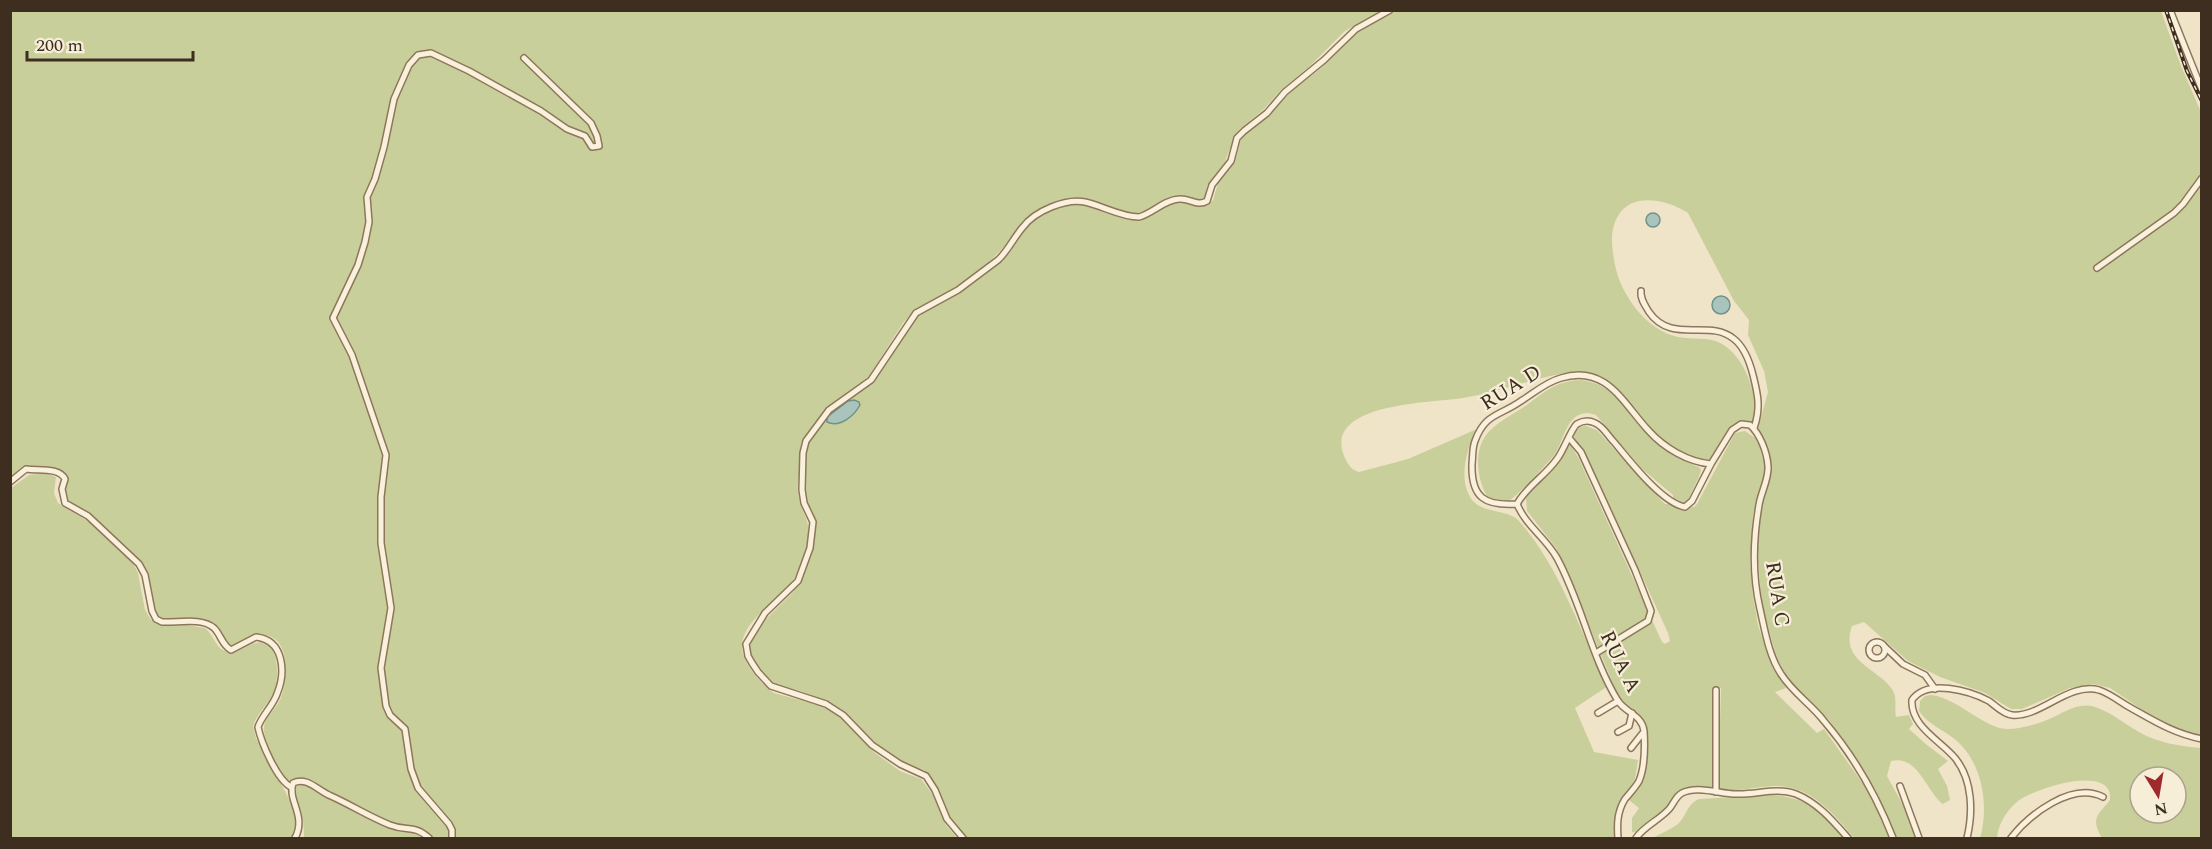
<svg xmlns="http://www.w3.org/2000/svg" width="2212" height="849" font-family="Spectral,serif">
	<rect width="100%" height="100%" fill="#f0e4c8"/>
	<g fill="#c9cf9b" fill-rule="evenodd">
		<path d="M11,11H1381L1345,31L1311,65L1281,90L1264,109L1240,129L1234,138L1225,162L1207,186L1205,200L1197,201L1179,195L1165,200L1146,211L1135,214L1077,198L1063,201L1035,212L1023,222L1005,246L984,267L954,289L911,314L903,323L869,376L830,405L802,441C798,453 800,462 800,473C799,479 797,485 798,492C801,519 816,520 805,554C801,567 795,580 785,590C771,606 741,623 742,648C743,664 761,684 774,693L822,706L833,712L845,721L875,753L900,771L921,779L933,795L946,825L957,838H304C304,826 303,814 298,802C294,792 287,784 281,774C274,762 266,746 264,732C262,718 275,711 280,700C289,679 291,629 257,636C249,637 240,644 232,648L229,646L214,626L160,620L156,615L146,573L140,563L67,502L64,491L67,479L63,472L51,468H24L11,479Z"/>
		<path d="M1397,11H2161L2181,66L2201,112V736L2190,734L2163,724L2110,688L2093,684L2070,688L2022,709H2011L1985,693L1940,677L1908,661L1864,622L1852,626C1839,661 1879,669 1892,689C1898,698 1894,708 1896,717L1909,715L1913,724L1909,729L1927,745L1948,761L1938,769L1947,786L1950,800L1943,804C1927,793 1918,754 1891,761L1887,776L1904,807L1915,838H1896L1872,787L1829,720L1796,689L1783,670L1776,655L1762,605L1757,549L1760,514L1771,471L1768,450L1758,428L1768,392L1764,371L1748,335L1749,320L1734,301L1688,213C1669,200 1632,191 1618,216C1609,231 1612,248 1615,265C1621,295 1646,330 1678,337C1693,340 1709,336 1722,344C1745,357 1761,399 1752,424C1729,413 1721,445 1711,459C1702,462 1693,458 1684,454C1673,448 1662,442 1653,432C1630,408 1616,375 1579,371C1540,375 1502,392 1463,398C1434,403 1323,402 1344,456C1347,463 1351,470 1359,472L1408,459L1477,429C1467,446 1459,477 1469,495C1477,512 1497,509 1512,516C1518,518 1524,527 1528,532C1564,578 1581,635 1608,686L1575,708L1594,752L1638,760L1635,779L1615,812L1614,838H967L949,817L936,786L924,770L906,764L881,748L841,710L830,703L801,691L776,685L753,661L750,653V642L761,624L793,592L806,570L816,529L813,513L806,499V451L807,444L830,411L865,386L921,312L1000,260L1025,226L1041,215L1059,207L1076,203L1085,204L1138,219L1148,216L1174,202H1186L1201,206L1209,204L1213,200L1219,180L1235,162L1241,139L1246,134L1294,89L1320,69L1352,37L1364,27Z"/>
		<path d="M1578,380C1616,381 1630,418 1655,442C1668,453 1683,461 1699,467L1701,470C1699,482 1687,495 1688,506L1694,507L1697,504L1735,433L1745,431L1755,438L1759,446L1766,469L1753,514L1750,565L1753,596L1758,625L1768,655L1786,688L1775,692L1817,733L1824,729L1871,795L1891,838H1854C1834,814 1809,784 1774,786C1754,787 1739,792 1718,790L1721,688L1715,687V790H1689L1638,833L1632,832V818L1639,808L1629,800L1644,777L1646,763L1645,730L1617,694L1564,564L1556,548L1527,511L1526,498L1556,465L1570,444L1579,459L1662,642L1665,644L1670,641L1668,633L1615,517L1589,462L1576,441L1574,436L1575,431L1580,427L1586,426L1597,430L1637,475L1665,504H1673V495L1641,468L1596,415C1568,405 1565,438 1555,454C1551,460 1514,499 1510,500C1502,502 1494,499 1487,496C1481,486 1479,476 1478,465C1477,428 1503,422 1528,404C1548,390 1553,383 1578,380Z"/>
		<path d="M47,473L56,477L54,493L58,503L94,525L133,563L138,573L145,610L151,620L167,626L187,625L205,628C213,634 215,646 223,650C239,659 250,637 269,643C279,658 280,682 271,698C265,707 256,716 253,726L256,738L293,806C296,818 297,827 291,838H11V488L29,475Z"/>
		<path d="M1931,695C1958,698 1983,728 2007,729C2020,729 2034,725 2047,720C2062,714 2078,701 2095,707C2111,712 2125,724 2139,732C2157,743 2181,746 2201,748V838H2102C2090,818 2098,815 2110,800C2110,798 2110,793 2109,791C2099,767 2031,790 2017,802C2006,811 1998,825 1997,838H1980C1989,807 1983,766 1959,743C1947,731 1929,726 1919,711L1920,701L1925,696ZM2140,777H2176V813H2140Z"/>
		<path d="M1770,795C1800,796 1830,811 1844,838H1653C1661,833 1670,830 1678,824C1687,815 1687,804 1699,799Z"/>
	</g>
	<g fill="#a9c4bc" stroke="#6f938a" stroke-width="1.5">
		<circle cx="1653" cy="220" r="7"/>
		<circle cx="1721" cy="305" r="9"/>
		<path d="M854,400L859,402L860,405C854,416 840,428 827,422V417L848,401Z"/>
	</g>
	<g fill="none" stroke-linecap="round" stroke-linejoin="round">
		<defs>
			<g id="street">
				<polyline points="2170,10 2202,90"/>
				<polyline points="2097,268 2174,213 2183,204 2202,178"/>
				<path d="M1641,291C1640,299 1645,305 1649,312C1672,345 1709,318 1734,339C1744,347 1750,363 1753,375C1758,395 1761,408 1754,428"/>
				<polyline points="1570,439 1581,452 1635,570 1651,611 1648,621 1596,653"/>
				<path d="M1711,464C1688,462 1664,448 1648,430C1623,403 1606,364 1561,378C1546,382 1534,393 1521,401C1500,416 1485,413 1475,441C1472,449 1473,456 1472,464C1471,498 1485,506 1517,504C1527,486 1545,476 1557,459C1563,452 1572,427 1577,424C1582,421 1589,420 1595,423C1603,426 1608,436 1614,442C1629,460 1662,503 1685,507L1692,501L1711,464L1732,430L1741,424L1750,425C1760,434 1767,452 1768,466C1769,479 1761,492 1759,505C1753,540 1752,575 1760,609C1765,631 1769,656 1781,674C1793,693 1811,704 1824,721C1853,755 1877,797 1893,838"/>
				<path d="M10,482L26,469C39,471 59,467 65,479L62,489L65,503L88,516L139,564L145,575L152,611L156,619L162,622C177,623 202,617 214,628C221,635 222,645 231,650L256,637C284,640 286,672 277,694C273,706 262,715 258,727C261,742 277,780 291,787"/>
				<path d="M1517,504C1526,526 1546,538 1557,558C1582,604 1591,657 1618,701C1626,713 1642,715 1644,731C1645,747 1645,767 1639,781C1635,788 1630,793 1625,799C1617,812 1617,824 1618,838"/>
				<circle cx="1877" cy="650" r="8"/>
				<polyline points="1884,646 1903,664 1925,675 1935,689"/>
				<polyline points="1598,713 1618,701"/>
				<polyline points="1618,732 1629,726 1632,713"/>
				<polyline points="1631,748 1642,734"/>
				<polyline points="1900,786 1919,838"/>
				<polyline points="1716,792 1716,690"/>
				<path d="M295,838C307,816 287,800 293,783C307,776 318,791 331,796C351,805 370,817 390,825C408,832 413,824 429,838"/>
				<polyline points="452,838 452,830 449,824 418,788 411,769 405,729 390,715 386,706 381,668 391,608 381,543 381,497 386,455 352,355 333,318 358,265 365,242 369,222 367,197 375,179 384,147 394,99 409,65 418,55 431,53 469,71 541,111 567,129 585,136 592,147 599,146 597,136 591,123 524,58"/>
				<path d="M963,838L947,819L935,790L926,776L900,764L872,745L843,715L826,704L771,686L758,672L752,663L748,656L746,644L765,613L798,581L810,548L813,522L804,503L802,490L803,453L806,441L829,410L871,380L916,313L958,290L998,260C1008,251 1014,237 1023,227C1035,211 1066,198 1085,202C1103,206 1121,217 1139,217C1153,213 1164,200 1179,199C1190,198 1197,207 1207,201L1212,185L1231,161L1237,138L1244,131L1267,113L1285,92L1324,60L1356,29L1390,10"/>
				<path d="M1636,838C1645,825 1660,820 1670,808C1674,803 1676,796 1682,793C1697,785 1720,794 1736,794C1757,795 1776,787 1796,794C1818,803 1833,821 1848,838"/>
				<path d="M1967,838C1973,813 1973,780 1955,758C1941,741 1910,726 1912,700C1927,678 1970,691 1989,701C1996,706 2003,714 2012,715C2040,718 2068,682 2099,690C2111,694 2120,702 2131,708C2154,721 2175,734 2202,739"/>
				<path d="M2011,838C2029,815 2072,781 2103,797"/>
			</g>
		</defs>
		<use href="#street" stroke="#8d765c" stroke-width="8"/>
		<use href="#street" stroke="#faf1dc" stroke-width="5"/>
		<defs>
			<polyline id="rail" points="2166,10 2187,71 2202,101"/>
		</defs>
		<use href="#rail" stroke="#3d2e20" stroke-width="4"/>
		<use href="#rail" stroke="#f7eed8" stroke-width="1.5" stroke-dasharray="4.5" stroke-linecap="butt"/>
	</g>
	<g text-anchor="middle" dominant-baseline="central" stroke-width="4.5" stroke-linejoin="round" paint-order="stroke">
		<g font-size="21" fill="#3d2e20" stroke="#f7eed8">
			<text transform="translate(1511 388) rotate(-32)">RUA D</text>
			<text transform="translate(1777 594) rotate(81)">RUA C</text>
			<text transform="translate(1620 662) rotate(64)">RUA A</text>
		</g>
	</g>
	<rect width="2212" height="849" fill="none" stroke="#3d2e20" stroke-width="24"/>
	<g transform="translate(2158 795) rotate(169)"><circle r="28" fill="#f7eed8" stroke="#ada18e" stroke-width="1.5"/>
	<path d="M0-4.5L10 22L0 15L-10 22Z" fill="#9e2a2b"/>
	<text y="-9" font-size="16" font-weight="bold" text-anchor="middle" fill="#3d2e20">N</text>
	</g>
	<path d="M27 51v9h166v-9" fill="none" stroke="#3d2e20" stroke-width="3"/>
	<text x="36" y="51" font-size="18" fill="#3d2e20" stroke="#f7eed8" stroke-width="4.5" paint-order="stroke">200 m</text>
</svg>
